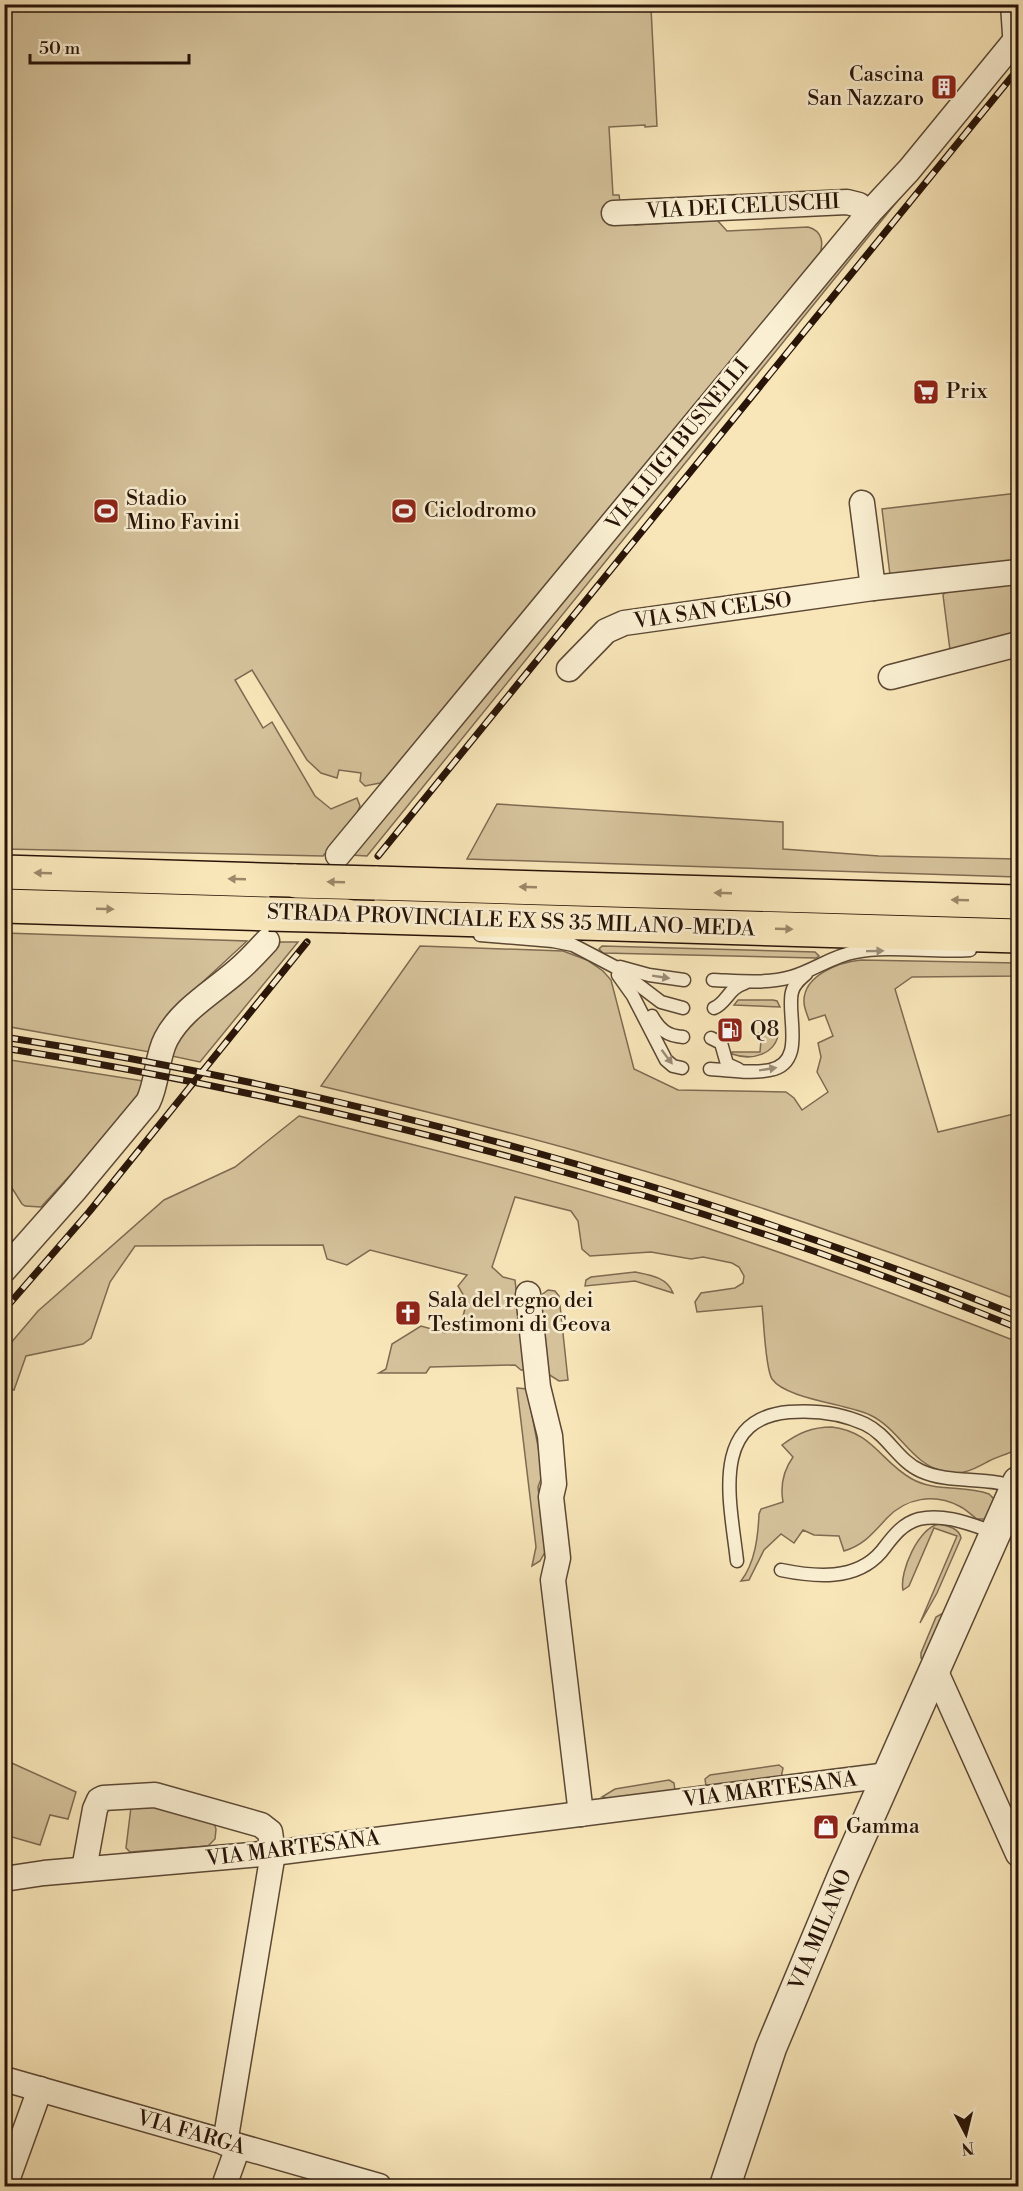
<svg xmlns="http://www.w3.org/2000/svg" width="1023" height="2191" font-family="'Libre Bodoni',serif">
	<rect width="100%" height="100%" fill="#f8e6b9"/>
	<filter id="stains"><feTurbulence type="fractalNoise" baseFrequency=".00333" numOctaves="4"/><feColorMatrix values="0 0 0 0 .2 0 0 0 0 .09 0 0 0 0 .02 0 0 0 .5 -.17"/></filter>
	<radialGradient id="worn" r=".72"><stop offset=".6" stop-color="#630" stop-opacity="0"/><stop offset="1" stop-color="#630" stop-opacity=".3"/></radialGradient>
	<g fill="#d5c29b" stroke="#7e6b52" stroke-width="1.5">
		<path d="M5,5H649L651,8L657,126L645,127V125L609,127L613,195H619L620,201H633L635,225L717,220L727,231L808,227C823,231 824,244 819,256L390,774L380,783L365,786L360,781L361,773L339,770L337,778L321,773L307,760L252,670L235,680L263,728L272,722L315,796L331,809L357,798L360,806L355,818L323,856L5,849Z"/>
		<polygon points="912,183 367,856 351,855 875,221"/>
		<polygon points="1018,493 1018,560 890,575 882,509"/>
		<polygon points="1018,582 1018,634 950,650 943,595 946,591"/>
		<polygon points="497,804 783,822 783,849 879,856 1018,859 1018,877 467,859"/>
		<polygon points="4,933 247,941 167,1015 160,1025 155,1053 5,1026"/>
		<polygon points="278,942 298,942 200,1062 167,1055 177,1037"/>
		<path d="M420,946L563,951L587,960L603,971L611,980L634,1069L678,1090L786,1092L794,1098L802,1110L828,1092L817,1072L821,1057L818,1043L833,1036L825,1015L809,1020C807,1014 804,1008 804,1002C803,975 840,962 861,960L1018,963V976L912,977L895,989L938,1132L1018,1113V1300C874,1245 729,1194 580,1152C495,1128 408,1107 321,1086Z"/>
		<polygon points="602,946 815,952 819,956 816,958 603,953 599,949"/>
		<polygon points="738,1000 773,1000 777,1001 780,1007 734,1005"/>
		<path d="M763,1031H779C776,1055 752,1061 732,1054V1052H760L761,1040H757V1034Z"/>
		<polygon points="4,1059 150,1082 97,1146 41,1207 25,1206 22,1204 5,1177"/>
		<path d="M299,1116C436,1150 573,1184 707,1228C812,1262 915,1302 1018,1342V1448C1009,1454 999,1456 989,1461C974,1469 965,1475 946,1472C912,1466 900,1429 870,1415C847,1404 786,1399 772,1379C765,1367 764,1322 762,1306L697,1312L695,1302L701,1293L735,1288L743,1283L744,1276L739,1267L732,1263L703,1257L691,1259L651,1252L590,1256L582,1249L578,1221L571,1211L515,1197L492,1267L503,1277L515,1280L525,1370H521L515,1365L430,1367L426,1373H379L386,1369L392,1344L421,1326L446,1333L461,1324L467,1301L458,1286L467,1275L370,1250L347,1265L327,1259L323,1245L135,1246L110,1282L91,1338L83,1344L26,1356L14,1390L5,1387L4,1351L38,1311L164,1200L235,1167Z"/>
		<path d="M635,1272C650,1275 667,1277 673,1293L635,1281L585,1286L586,1280L591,1277Z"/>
		<polygon points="548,1290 555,1291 559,1296 568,1380 559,1381 548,1374 540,1296"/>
		<polygon points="517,1388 527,1389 541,1462 542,1476 538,1487 545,1552 540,1561 532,1566 536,1547"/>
		<path d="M832,1427C873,1432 881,1462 912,1479C935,1492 964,1485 989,1494L995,1500L988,1519H977C971,1515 966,1509 959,1506C934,1493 906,1498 887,1518C873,1533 864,1545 844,1551L839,1536L814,1535L803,1530L794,1543L781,1534L764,1550L749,1580L741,1581C755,1563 758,1537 759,1514L761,1509L783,1502C780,1485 783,1471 793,1457L782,1445C798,1433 812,1427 832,1427Z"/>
		<path d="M939,1524C948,1526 959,1528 961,1538L937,1593L920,1623L957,1536L934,1528L909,1586L903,1590C899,1572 919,1527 939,1524Z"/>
		<polygon points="943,1613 945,1614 923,1660 921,1658 921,1653 936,1617"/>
		<polygon points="5,1760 76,1792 68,1819 50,1815 40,1845 5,1835"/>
		<polygon points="779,1765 783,1768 781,1778 709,1788 706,1786 705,1779 710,1775"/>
		<polygon points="669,1780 674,1783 675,1790 612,1799 602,1797 615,1789"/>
		<polygon points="147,1801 213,1821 216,1829 215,1839 208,1846 130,1852 126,1848 131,1807"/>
	</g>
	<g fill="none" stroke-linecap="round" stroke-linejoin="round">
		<defs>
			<g id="service">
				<polyline points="480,935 553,941 573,945 615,967 661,1002 683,1008"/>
				<polyline points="620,967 649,975 684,980"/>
				<polyline points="618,975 633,996 666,1060 673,1066 682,1068"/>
				<path d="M713,980C738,981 766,984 791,977C813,971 832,956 855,952C892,945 932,953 970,950"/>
				<path d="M714,1008C727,1003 728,988 745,983"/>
				<path d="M652,1016C659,1029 667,1036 683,1037"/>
				<polyline points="711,1038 721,1043 727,1064 738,1069"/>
				<path d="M710,1069C729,1070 751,1074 770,1070C807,1063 786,1014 792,992C794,984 800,979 806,974"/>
				<path d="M737,1561C731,1505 708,1419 789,1412C815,1410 841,1413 865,1424C888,1435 898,1461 921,1471C950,1484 985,1476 1015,1487"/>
				<path d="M781,1570C815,1577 856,1581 881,1552C892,1538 901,1524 919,1519C945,1513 972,1525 996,1533"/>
			</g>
			<g id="minor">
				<polyline points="614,213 847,202 859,205 869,213"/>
				<polyline points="862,503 873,588"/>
				<polyline points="569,669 606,631 624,623 873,588 1018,572"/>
				<polyline points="891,677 1018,644"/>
				<polyline points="338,855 869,213 909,170 1018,37"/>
				<path d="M4,1270L74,1191L148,1102C158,1082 156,1058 166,1039C181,1010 213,992 237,971C248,962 257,952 267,941"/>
				<polyline points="528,1294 538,1387 550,1436 554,1484 551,1497 558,1558 553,1580 581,1814"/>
				<polyline points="936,1672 1018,1854"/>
				<polyline points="84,1869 95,1809 99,1800 103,1798 155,1795 261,1825 270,1832 273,1853 225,2143"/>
				<polyline points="4,1879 44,1873 273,1853 888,1775"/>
				<polyline points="4,2079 379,2186"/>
				<polyline points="5,2186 40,2089"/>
				<polyline points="224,2186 238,2147"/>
			</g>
			<g id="tertiary">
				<polyline points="1016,4 1018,34"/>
				<polyline points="725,2186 771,2048 843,1876 1018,1482"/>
			</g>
			<g id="trunk">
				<polyline points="4,872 296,881"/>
				<polyline points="375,883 1018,902"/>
				<polyline points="4,906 269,914"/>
				<polyline points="347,916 1018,936"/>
			</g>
		</defs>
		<use href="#service" stroke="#5c4834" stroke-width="15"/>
		<use href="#minor" stroke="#5c4834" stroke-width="27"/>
		<use href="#tertiary" stroke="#5c4834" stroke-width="33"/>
		<use href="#trunk" stroke="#281408" stroke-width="36"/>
		<use href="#service" stroke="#faefd2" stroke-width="12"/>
		<use href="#minor" stroke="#faefd2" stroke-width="24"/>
		<use href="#tertiary" stroke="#faefd2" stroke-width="30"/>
		<use href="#trunk" stroke="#f8e6b9" stroke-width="33"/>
		<defs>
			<g id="rail">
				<polyline points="378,856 1018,69"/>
				<path d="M4,1037C349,1091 695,1186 1018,1316"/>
				<path d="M4,1048C349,1103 695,1197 1018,1328"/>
				<polyline points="4,1310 89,1212 307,942"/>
			</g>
		</defs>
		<use href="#rail" stroke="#281408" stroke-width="7"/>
		<use href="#rail" stroke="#faefd2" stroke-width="4.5" stroke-dasharray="14" stroke-linecap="butt"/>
		<defs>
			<g id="trunk-bridge">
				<polyline points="296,881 375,883"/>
				<polyline points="269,914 347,916"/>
			</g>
		</defs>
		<use href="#trunk-bridge" stroke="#281408" stroke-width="36" stroke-linecap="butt"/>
		<use href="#trunk-bridge" stroke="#f8e6b9" stroke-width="33"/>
	</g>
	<defs><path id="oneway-solid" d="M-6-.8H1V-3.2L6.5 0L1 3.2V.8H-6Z" transform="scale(1.5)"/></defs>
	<g fill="#9a8869">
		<use href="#oneway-solid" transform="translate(43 873) rotate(-178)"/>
		<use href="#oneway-solid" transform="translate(237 879) rotate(-178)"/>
		<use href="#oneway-solid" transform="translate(336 882) rotate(-178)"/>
		<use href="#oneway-solid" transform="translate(528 887) rotate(-178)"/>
		<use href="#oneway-solid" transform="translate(723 893) rotate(-178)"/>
		<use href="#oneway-solid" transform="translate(960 900) rotate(-178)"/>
		<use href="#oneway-solid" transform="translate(105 909) rotate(2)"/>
		<use href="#oneway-solid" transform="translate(784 929) rotate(2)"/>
	</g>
	<g fill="#9c8c77">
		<use href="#oneway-solid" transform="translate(875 951) rotate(-1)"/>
		<use href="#oneway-solid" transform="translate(661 977) rotate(9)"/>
		<use href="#oneway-solid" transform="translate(667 1057) rotate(53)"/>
		<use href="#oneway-solid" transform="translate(768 1069) rotate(-9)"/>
	</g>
	<defs>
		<symbol id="building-square" viewBox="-11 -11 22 22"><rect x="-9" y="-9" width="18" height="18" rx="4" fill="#8f2418" stroke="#faefd2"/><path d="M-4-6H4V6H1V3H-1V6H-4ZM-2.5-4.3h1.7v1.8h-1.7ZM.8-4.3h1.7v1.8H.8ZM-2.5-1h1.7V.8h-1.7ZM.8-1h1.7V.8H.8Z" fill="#fff"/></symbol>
		<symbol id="supermarket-square" viewBox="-11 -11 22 22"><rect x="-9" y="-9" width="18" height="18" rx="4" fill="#8f2418" stroke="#faefd2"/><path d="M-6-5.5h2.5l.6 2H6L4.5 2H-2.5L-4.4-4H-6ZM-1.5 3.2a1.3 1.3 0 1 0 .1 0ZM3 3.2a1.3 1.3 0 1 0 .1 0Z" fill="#fff"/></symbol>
		<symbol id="stadium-square" viewBox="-11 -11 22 22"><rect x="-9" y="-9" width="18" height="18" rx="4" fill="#8f2418" stroke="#faefd2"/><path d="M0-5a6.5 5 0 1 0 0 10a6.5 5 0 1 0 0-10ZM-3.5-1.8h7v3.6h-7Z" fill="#fff"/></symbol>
		<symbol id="fuel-square" viewBox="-11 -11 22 22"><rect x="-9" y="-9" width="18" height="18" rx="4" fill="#8f2418" stroke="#faefd2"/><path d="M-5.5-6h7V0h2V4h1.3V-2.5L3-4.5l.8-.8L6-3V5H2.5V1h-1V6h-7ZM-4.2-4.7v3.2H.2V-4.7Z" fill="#fff"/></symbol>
		<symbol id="church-square" viewBox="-11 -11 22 22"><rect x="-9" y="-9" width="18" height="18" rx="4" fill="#8f2418" stroke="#faefd2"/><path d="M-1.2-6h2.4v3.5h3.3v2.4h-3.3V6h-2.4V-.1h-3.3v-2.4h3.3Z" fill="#fff"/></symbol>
		<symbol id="shop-square" viewBox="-11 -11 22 22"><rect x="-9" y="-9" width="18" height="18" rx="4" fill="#8f2418" stroke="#faefd2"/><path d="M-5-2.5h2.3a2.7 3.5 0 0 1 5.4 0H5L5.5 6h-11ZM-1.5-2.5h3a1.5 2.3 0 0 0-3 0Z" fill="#fff"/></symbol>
	</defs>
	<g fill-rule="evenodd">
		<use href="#building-square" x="929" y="72" width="30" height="30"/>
		<use href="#supermarket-square" x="911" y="377" width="30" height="30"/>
		<use href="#stadium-square" x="91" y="496" width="30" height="30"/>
		<use href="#stadium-square" x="389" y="496" width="30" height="30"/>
		<use href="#fuel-square" x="715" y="1015" width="30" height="30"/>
		<use href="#church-square" x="393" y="1298" width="30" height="30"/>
		<use href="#shop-square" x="811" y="1812" width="30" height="30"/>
	</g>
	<g text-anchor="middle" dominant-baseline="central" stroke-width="5" stroke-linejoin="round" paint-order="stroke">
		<g font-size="21" fill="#281408" stroke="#faefd2" text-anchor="start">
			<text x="924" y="75" text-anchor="end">Cascina<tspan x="924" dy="24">San Nazzaro</tspan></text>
			<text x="946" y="392">Prix</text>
			<text x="126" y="499">Stadio<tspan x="126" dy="24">Mino Favini</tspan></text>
			<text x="424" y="511">Ciclodromo</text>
			<text x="750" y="1030">Q8</text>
			<text x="428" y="1301">Sala del regno dei<tspan x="428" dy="24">Testimoni di Geova</tspan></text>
			<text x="846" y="1827">Gamma</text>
		</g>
		<g font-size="21" fill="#281408" stroke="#faefd2">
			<text transform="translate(743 207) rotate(-3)">VIA DEI CELUSCHI</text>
			<text transform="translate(678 445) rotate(-51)">VIA LUIGI BUSNELLI</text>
			<text transform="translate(713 611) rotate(-8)">VIA SAN CELSO</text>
			<text transform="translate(511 921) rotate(2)">STRADA PROVINCIALE EX SS 35 MILANO-MEDA</text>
			<text transform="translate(770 1790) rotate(-7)">VIA MARTESANA</text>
			<text transform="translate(293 1849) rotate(-7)">VIA MARTESANA</text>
			<text transform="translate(821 1930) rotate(-67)">VIA MILANO</text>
			<text transform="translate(191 2133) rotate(16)">VIA FARGA</text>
		</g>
	</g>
	<rect width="1023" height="2191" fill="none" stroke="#f8e6b9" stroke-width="24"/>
	<rect x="6" y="6" width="1011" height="2179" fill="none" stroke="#281408" stroke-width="3"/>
	<rect x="12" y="12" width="999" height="2167" fill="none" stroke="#281408" stroke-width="1.5"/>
	<g transform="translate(966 2134) rotate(173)" stroke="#faefd2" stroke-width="4.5" paint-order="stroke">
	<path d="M0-4.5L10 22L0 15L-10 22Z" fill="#281408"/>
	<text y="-9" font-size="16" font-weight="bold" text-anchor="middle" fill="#281408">N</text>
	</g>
	<path d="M30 54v9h159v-9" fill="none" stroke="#281408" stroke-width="3"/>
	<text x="39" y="54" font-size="18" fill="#281408" stroke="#faefd2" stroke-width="4.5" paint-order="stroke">50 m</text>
	<rect width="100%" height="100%" filter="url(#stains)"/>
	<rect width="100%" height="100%" fill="url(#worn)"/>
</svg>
